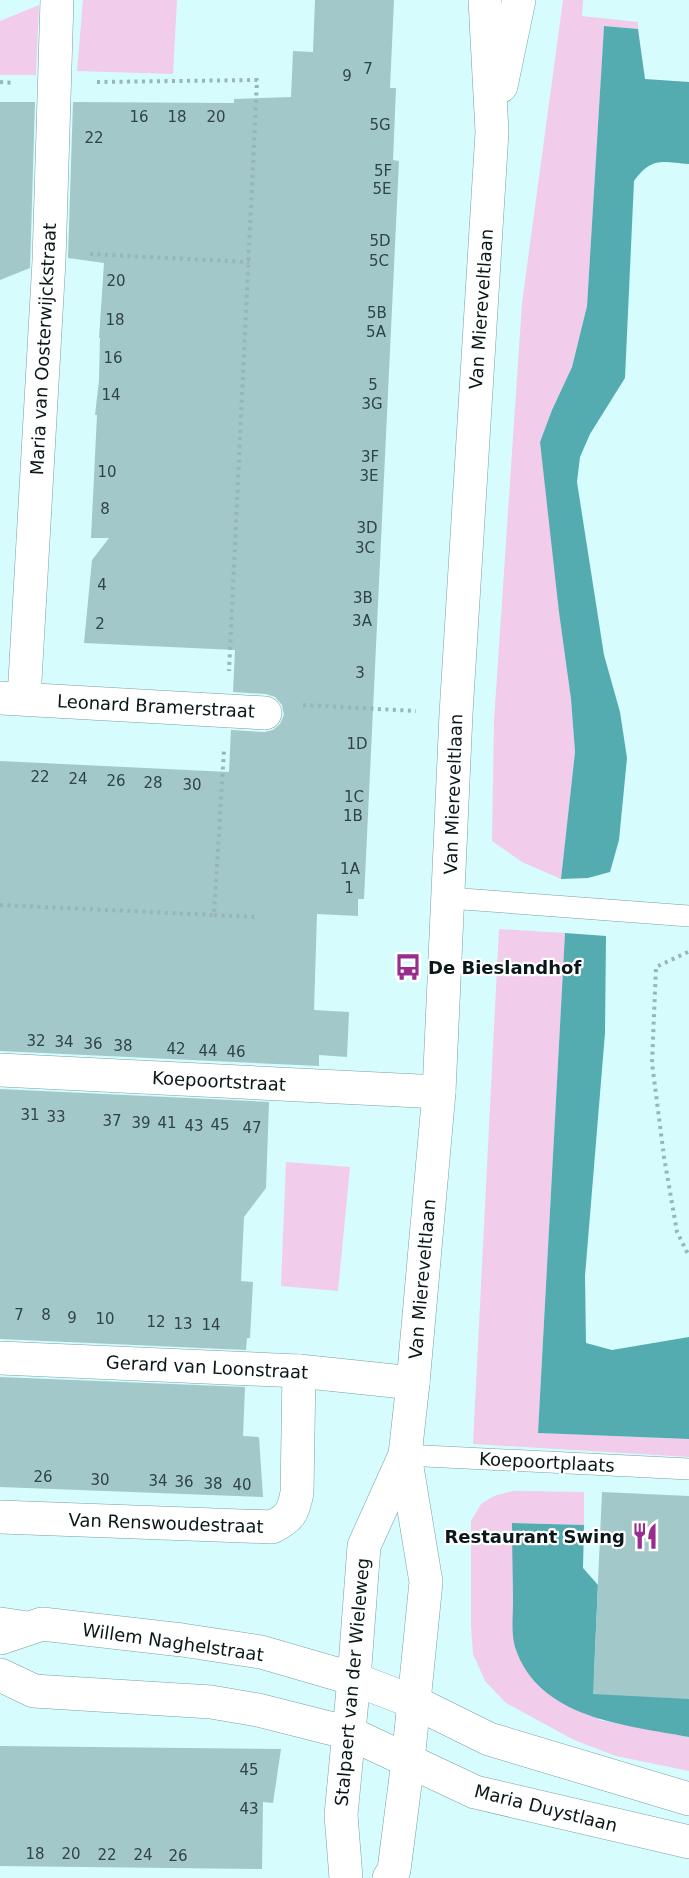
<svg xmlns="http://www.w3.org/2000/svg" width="689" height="1878" font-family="'DejaVu Sans',sans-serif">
	<rect width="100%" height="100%" fill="#d6fcfe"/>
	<g fill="#f2cceb">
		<polygon points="83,0 177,0 173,74 77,71"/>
		<polygon points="563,0 583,0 582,16 638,22 638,29 604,26 587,306 572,367 552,410 540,442 571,699 575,752 561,879 522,862 492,841 494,721 522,303"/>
		<polygon points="39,5 36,75 0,75 0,21"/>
		<polygon points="499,929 565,933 538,1433 689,1439 689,1457 473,1444"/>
		<polygon points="286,1162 350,1167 338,1291 281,1286"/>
		<polygon points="513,1491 584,1492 584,1525 512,1523 599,1720 689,1737 689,1771 616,1756 574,1740 506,1703 485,1681 473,1654 471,1626 471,1521 481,1504 494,1496"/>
	</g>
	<g fill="#54acb1">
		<path d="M604,26L638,29L645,79L689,82V164C662,162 652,156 634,181L625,378L590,434L580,457L577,482L604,655L620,712L627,758L619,840L610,872L588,878L561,879L575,752L571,699L559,612L540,442L552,410L572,367L587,306Z"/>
		<polygon points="565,933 606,936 605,1033 585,1276 586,1343 612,1350 689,1337 689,1439 538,1433"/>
		<path d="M512,1523L584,1525L583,1568L598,1585L594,1676L689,1681V1737C626,1725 538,1719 515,1647C511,1633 513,1616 513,1601C513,1575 512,1549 512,1523Z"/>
	</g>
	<g fill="#a3c8ca">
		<polygon points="315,0 394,0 390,88 396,88 393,160 399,161 364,899 358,899 358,916 317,914 314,1010 349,1012 347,1057 319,1055 319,1066 0,1051 0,761 229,772 231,730 264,732 273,730 280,724 284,715 282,705 275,697 266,694 233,692 235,650 84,643 92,560 109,538 91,538 97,415 95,415 99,380 100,338 99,338 104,263 68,258 73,102 234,103 234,99 291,97 293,51 313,52"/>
		<polygon points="0,102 35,102 30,268 0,280"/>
		<polygon points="0,1089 269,1102 266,1188 244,1217 241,1281 253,1282 250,1338 247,1338 246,1350 0,1339"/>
		<polygon points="0,1377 245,1387 243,1436 259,1437 263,1497 0,1487"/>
		<polygon points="602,1492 689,1496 689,1699 593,1694"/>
		<polygon points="0,1746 281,1749 273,1803 263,1802 262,1869 0,1866"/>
	</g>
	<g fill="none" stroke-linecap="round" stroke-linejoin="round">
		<defs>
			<g id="service">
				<polyline points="449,898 689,916"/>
				<polyline points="405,1455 689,1469"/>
				<polyline points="0,1618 33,1623"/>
			</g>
			<g id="minor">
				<polyline points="0,698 265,713"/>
				<polyline points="24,698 49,261 57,0"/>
				<polyline points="0,1070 439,1092"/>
				<polyline points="0,1358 299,1371 413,1383"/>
				<path d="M0,1517L272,1527C290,1518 293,1513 297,1493L299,1371"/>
				<polyline points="0,1638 42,1624 182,1640 261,1652 354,1679 414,1702 489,1739 689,1799"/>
				<polyline points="0,1675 34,1691 211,1702 258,1710 349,1733 475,1792 689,1842"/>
			</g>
			<g id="secondary">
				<polyline points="501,86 519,0"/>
				<polyline points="346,1878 341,1815 354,1679 364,1546 405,1455"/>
				<polyline points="389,1878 394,1870 408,1761 426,1582 405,1455 413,1383 439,1092 456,714 492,132 485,0"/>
			</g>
		</defs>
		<use href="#service" stroke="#7b9fa1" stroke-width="22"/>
		<use href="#minor" stroke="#7b9fa1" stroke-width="34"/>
		<use href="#secondary" stroke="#7b9fa1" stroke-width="34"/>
		<g stroke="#98b6b8" stroke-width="4" stroke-dasharray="3 4.5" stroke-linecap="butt">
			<polyline points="0,82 14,83"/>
			<polyline points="97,82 257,80 229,671"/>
			<polyline points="90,254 249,262"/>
			<polyline points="303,705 416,711"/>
			<polyline points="0,905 214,915 224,750"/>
			<polyline points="214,915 256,917"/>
			<polyline points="688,952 656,967 652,1063 664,1157 677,1232 689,1256"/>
		</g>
		<use href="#service" stroke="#fff" stroke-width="21"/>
		<use href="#minor" stroke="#fff" stroke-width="33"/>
		<use href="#secondary" stroke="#fff" stroke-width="33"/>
	</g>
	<defs>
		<symbol id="bus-bare" viewBox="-9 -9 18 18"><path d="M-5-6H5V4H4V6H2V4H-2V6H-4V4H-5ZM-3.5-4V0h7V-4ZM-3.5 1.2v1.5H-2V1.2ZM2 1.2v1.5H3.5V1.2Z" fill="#992d8e" stroke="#fff" stroke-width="2.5" paint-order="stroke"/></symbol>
		<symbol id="restaurant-bare" viewBox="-9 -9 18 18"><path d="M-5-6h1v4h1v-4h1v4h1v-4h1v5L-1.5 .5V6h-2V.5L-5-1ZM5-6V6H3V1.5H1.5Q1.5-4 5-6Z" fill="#992d8e" stroke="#fff" stroke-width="2.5" paint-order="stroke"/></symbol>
	</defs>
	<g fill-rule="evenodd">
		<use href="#bus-bare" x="389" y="948" width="38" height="38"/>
		<use href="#restaurant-bare" x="626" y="1517" width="38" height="38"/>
	</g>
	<g text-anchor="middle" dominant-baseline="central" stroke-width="4.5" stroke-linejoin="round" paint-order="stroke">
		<g font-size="15" fill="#304445">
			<text x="368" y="69">7</text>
			<text x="347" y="76">9</text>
			<text x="139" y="117">16</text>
			<text x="177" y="117">18</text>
			<text x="216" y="117">20</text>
			<text x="380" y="125">5G</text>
			<text x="94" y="138">22</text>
			<text x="383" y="171">5F</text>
			<text x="382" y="189">5E</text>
			<text x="380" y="241">5D</text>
			<text x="379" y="261">5C</text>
			<text x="116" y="281">20</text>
			<text x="377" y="313">5B</text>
			<text x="115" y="320">18</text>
			<text x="376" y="332">5A</text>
			<text x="113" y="358">16</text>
			<text x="373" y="385">5</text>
			<text x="111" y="395">14</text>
			<text x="372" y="404">3G</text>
			<text x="370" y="457">3F</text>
			<text x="107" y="472">10</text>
			<text x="369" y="476">3E</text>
			<text x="105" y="509">8</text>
			<text x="367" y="528">3D</text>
			<text x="365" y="548">3C</text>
			<text x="102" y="585">4</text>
			<text x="363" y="598">3B</text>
			<text x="362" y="621">3A</text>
			<text x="100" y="624">2</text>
			<text x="360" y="673">3</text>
			<text x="357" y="744">1D</text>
			<text x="40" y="777">22</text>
			<text x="78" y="779">24</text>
			<text x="116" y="781">26</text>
			<text x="153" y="783">28</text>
			<text x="192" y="785">30</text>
			<text x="354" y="797">1C</text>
			<text x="353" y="816">1B</text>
			<text x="350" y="869">1A</text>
			<text x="349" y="888">1</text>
			<text x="36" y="1041">32</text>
			<text x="64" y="1042">34</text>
			<text x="93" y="1044">36</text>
			<text x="123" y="1046">38</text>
			<text x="176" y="1049">42</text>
			<text x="208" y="1051">44</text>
			<text x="236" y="1052">46</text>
			<text x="30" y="1115">31</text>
			<text x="56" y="1117">33</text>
			<text x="112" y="1121">37</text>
			<text x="141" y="1123">39</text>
			<text x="167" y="1123">41</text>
			<text x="220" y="1125">45</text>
			<text x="194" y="1126">43</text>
			<text x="252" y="1128">47</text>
			<text x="19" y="1315">7</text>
			<text x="46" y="1315">8</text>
			<text x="72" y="1318">9</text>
			<text x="105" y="1319">10</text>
			<text x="156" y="1322">12</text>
			<text x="183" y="1324">13</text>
			<text x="211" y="1325">14</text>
			<text x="43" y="1477">26</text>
			<text x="100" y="1480">30</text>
			<text x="158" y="1481">34</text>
			<text x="184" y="1482">36</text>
			<text x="213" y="1484">38</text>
			<text x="242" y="1485">40</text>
			<text x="249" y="1770">45</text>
			<text x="249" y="1809">43</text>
			<text x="35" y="1854">18</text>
			<text x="71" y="1854">20</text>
			<text x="107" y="1855">22</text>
			<text x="143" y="1855">24</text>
			<text x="178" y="1856">26</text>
		</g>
		<g font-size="18" fill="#0a1819" stroke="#fff">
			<text transform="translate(481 309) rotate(-86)">Van Miereveltlaan</text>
			<text transform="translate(43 349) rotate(-87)">Maria van Oosterwijckstraat</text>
			<text transform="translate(156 706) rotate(3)">Leonard Bramerstraat</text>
			<text transform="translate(453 794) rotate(-88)">Van Miereveltlaan</text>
			<text transform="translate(219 1081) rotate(3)">Koepoortstraat</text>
			<text transform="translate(422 1279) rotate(-85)">Van Miereveltlaan</text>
			<text transform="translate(207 1367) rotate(3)">Gerard van Loonstraat</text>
			<text transform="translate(547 1462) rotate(3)">Koepoortplaats</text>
			<text transform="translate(166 1523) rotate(2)">Van Renswoudestraat</text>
			<text transform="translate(173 1642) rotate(8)">Willem Naghelstraat</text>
			<text transform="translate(352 1682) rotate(-85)">Stalpaert van der Wieleweg</text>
			<text transform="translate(546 1808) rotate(14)">Maria Duystlaan</text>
		</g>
		<g font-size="18" font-weight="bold" fill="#0a1819" stroke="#fff" text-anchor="start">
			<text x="428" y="967">De Bieslandhof</text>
			<text x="625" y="1536" text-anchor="end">Restaurant Swing</text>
		</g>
	</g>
</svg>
